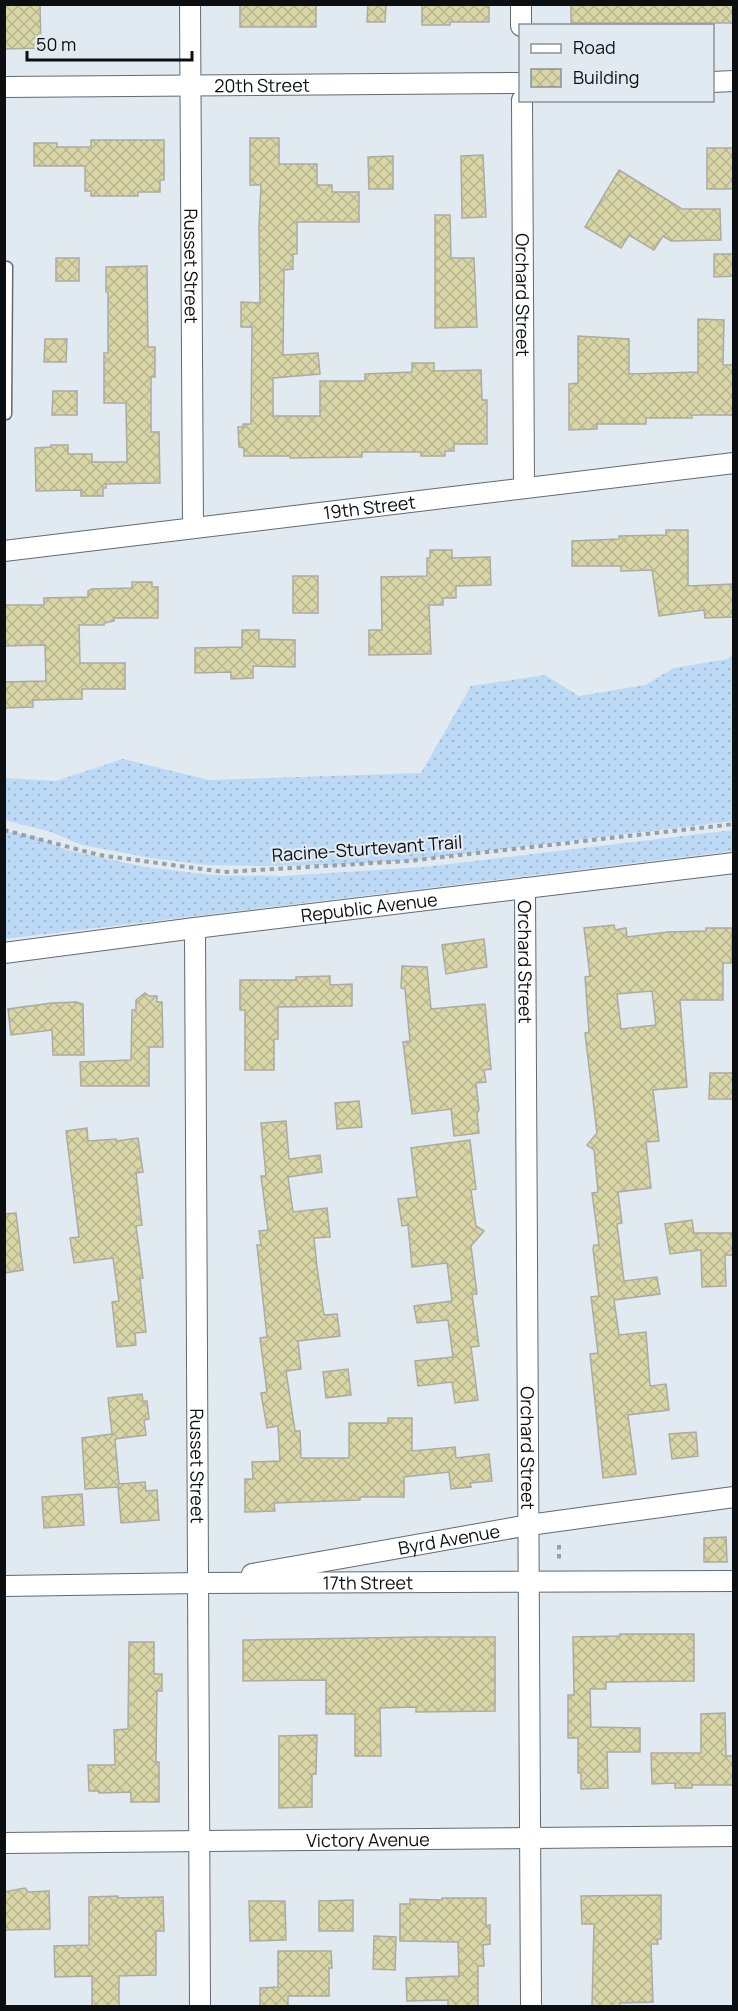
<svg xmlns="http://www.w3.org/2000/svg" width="738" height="2011" font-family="Manrope,sans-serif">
	<defs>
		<pattern id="grass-dots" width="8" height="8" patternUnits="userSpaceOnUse" patternTransform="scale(1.5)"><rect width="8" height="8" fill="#bcdaf6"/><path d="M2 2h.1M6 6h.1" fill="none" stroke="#a0bad2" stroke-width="1.8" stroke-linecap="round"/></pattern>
		<pattern id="building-cross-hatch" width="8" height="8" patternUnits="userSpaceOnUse" patternTransform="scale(1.5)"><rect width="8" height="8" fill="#d8d5a6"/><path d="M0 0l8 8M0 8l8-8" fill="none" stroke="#b8b68e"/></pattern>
	</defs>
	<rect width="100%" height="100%" fill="#e1e9f1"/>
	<g fill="url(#grass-dots)">
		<polygon points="733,654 733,821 414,860 332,865 258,866 206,865 151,858 82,845 51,832 5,820 5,778 56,781 123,759 209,780 421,773 471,686 545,675 579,696 645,685 674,668 728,659"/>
		<polygon points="733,830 733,851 5,939 5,831 36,837 67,850 145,867 212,875 281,876 424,867"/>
	</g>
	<g fill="url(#building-cross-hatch)" stroke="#acaba2" stroke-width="1.5" fill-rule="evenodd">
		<polygon points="4,4 40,4 41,48 4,49"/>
		<rect x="240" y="4" width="76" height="23"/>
		<polygon points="368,4 386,4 385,22 367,22"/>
		<polygon points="422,4 489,4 489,22 450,22 450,25 422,25"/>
		<rect x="571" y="4" width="163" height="19"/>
		<polygon points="250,138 279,138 279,164 317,164 317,185 332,185 332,192 359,192 359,222 297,222 297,254 293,254 293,269 284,270 283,355 318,353 320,374 273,378 273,416 320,416 320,381 365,381 365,374 412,372 412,363 434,363 434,371 481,370 482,400 487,400 487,444 454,444 454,451 445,451 445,456 421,456 421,452 362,452 362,457 290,458 290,456 244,456 244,448 239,447 238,427 243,427 243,424 251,424 252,327 241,327 241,302 260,303 259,227 261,185 250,185"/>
		<polygon points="91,140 164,140 164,180 160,180 160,192 138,192 138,196 91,196 91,191 85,191 85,166 34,166 34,143 57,143 57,147 91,147"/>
		<rect x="707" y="148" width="27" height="41"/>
		<polygon points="483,155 486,217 462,218 461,156"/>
		<polygon points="393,156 393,189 369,189 368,157"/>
		<polygon points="619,170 682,209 720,209 721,240 671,241 663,236 654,250 629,235 621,248 585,227"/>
		<polygon points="435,215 450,215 451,258 474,258 477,327 435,328"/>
		<polygon points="714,254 734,254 734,276 714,277"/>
		<rect x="56" y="258" width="23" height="23"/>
		<polygon points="147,266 148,347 155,347 155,377 151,377 151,432 159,432 160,483 106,484 106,488 103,488 103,496 81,496 81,490 36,491 35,448 51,447 51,445 68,445 68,454 92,454 92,462 127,462 126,403 104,403 104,353 108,353 108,292 106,292 106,267"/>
		<polygon points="698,319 724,320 723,365 734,365 734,415 692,415 692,418 646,418 646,424 597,424 597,429 569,430 569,384 578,383 578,336 629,339 629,374 698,372"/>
		<polygon points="45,339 67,339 66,362 44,362"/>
		<polygon points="53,391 77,391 77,415 52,415"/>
		<polygon points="666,530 688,530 688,586 733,584 734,617 705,618 704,610 659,616 652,570 621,571 621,566 572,566 572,541 619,539 619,536 666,535"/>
		<polygon points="430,550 452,550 452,558 490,557 491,585 456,586 456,598 443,598 443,605 429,605 431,654 369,655 369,630 382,630 381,577 427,576 427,558 430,558"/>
		<rect x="293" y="576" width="25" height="37"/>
		<polygon points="132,582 152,582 152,587 158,587 158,618 114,618 114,621 104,623 104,625 79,625 80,663 125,663 125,689 82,689 82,699 33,700 33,707 4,708 4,682 46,681 45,645 4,646 4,605 44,605 44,598 88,597 88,591 92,589 132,588"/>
		<polygon points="242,630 259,630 259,639 295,640 295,667 253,666 253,678 231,679 231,672 195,673 195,648 242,647"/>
		<path d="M614,925L615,930L626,928L627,937L668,932L706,931V928H732V963H723V1000H680L687,1087L653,1090L659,1141L646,1142L651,1188L618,1192L622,1223L617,1224L624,1281L657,1277L660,1294L614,1300L619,1335L646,1332L650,1386L666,1384L669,1410L628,1415L636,1474L603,1478L590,1354L598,1353L591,1297L599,1296L593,1249L594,1245H599L592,1193L598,1192L594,1150L587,1145L597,1133L585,1033L589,1032L585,977L590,976L584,928ZM652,991L656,1025L621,1029L617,994Z"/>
		<polygon points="484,939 487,967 446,974 442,945"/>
		<polygon points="402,966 427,967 431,1009 485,1004 491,1069 484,1070 486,1082 476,1083 479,1110 477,1113 479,1133 454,1136 451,1109 412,1114 403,1042 410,1041 405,989 401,988"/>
		<polygon points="330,976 330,985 352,984 352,1006 278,1007 278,1039 274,1039 274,1070 245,1070 245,1010 240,1010 240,980 296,980 296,977"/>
		<polygon points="145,993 149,996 157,996 157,1002 162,1002 163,1047 149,1047 149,1086 81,1086 80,1062 131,1060 132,1010 136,1010 136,1000"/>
		<polygon points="76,1002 83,1004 84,1055 53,1055 52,1030 11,1035 8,1009 52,1003"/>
		<polygon points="710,1073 734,1073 734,1099 709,1099"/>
		<polygon points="359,1101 362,1127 337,1129 335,1103"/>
		<polygon points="286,1121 289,1159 320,1155 322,1172 288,1177 293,1212 327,1208 330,1237 314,1238 317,1267 324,1315 337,1314 340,1336 298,1341 301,1369 286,1371 295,1431 300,1431 301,1458 349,1458 349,1423 388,1423 388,1418 412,1418 412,1451 455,1447 456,1458 489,1454 492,1481 470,1483 471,1487 451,1489 449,1472 404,1477 404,1497 360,1497 360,1500 274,1503 275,1511 245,1512 245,1479 253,1479 252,1462 280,1461 278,1426 267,1428 261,1393 267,1392 260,1338 267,1337 257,1245 261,1245 259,1231 268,1230 261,1176 266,1176 261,1123"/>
		<polygon points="87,1128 88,1141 116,1139 116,1141 138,1138 143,1172 136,1173 142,1225 136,1226 143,1278 140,1278 146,1332 135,1333 136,1345 117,1347 112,1302 119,1301 113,1258 74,1263 70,1238 79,1237 66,1131"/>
		<polygon points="470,1140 476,1189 471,1190 476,1226 484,1231 471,1246 477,1294 472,1294 479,1346 471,1347 478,1400 455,1403 452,1382 418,1386 415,1361 453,1357 448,1320 417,1323 414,1306 452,1301 447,1263 412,1267 408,1225 402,1226 398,1199 417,1197 411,1148"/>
		<polygon points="16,1213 23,1270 4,1273 4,1214"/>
		<polygon points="692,1220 694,1233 734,1233 734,1255 725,1255 726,1286 702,1287 701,1250 670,1254 665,1224"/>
		<polygon points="348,1369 351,1395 326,1398 323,1372"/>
		<polygon points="142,1394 143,1401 147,1401 149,1419 144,1420 146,1435 115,1439 119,1484 145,1482 146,1491 157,1490 159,1520 121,1523 118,1487 85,1489 82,1438 112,1434 108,1398"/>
		<polygon points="696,1432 698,1456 672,1459 669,1434"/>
		<polygon points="82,1494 84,1525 44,1528 42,1497"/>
		<polygon points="726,1537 727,1562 704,1562 704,1538"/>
		<polygon points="620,1634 694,1634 694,1681 606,1682 606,1689 590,1689 591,1727 640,1728 640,1752 607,1752 608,1788 581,1789 581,1773 578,1773 578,1738 568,1738 568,1695 574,1695 573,1637 620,1636"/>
		<polygon points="425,1637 495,1637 495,1711 416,1712 416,1707 380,1708 381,1756 355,1756 355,1714 326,1714 326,1680 243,1681 243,1640"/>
		<polygon points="129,1642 154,1642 154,1674 162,1674 162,1691 157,1691 156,1762 159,1762 159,1802 131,1802 131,1792 99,1793 99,1791 89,1791 88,1765 115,1765 114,1730 128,1729"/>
		<polygon points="725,1713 726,1756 734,1756 734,1785 692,1785 692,1788 675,1788 675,1783 652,1784 651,1753 701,1753 701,1714"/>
		<polygon points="317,1735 316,1774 312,1774 312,1807 279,1808 279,1736"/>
		<polygon points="25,1888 28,1892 49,1891 50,1929 4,1930 4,1892"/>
		<polygon points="661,1895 661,1939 657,1939 658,1944 651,1944 653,2002 620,2003 620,2007 592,2007 594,1924 582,1924 581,1896"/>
		<polygon points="118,1896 118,1898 163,1897 164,1931 156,1931 156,1975 119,1976 119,2007 92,2007 92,1976 55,1977 54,1946 89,1945 89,1897"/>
		<polygon points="442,1898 486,1898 486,1926 490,1925 490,1944 483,1945 484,1966 478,1966 478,2007 448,2007 448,2000 407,2001 406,1978 459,1976 458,1942 400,1941 400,1904 410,1904 410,1899 442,1900"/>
		<polygon points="353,1900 353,1931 319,1931 319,1901"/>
		<polygon points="249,1901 285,1901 286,1940 250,1941"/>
		<polygon points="374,1936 396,1937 395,1970 373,1969"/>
		<polygon points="278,1951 331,1951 332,1968 329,1968 329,1996 288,1996 288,2007 260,2007 260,1988 278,1987"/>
	</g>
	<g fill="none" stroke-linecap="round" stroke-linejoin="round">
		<defs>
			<polyline id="lane" points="6,414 7,267"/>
			<g id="street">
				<path id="s1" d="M190,4L193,528"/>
				<polyline points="521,4 521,26"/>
				<polyline points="712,82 734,81"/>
				<path id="s2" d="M4,87L520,83"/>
				<path id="s3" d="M522,100L524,488"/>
				<path id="s4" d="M4,551L734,463"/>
				<path id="s5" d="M525,888L531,2006"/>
				<path id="s6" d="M195,928L200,2006"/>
				<path id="s7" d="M4,953L195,928L734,863"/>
				<path id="s8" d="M252,1574L529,1525L734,1497"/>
				<path id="s9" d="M4,1586L199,1583L734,1581"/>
				<path id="s10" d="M4,1843L734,1836"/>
			</g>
		</defs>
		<use href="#lane" stroke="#636a71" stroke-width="13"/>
		<use href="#street" stroke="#636a71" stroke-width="22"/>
		<g stroke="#999fa5" stroke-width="4" stroke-dasharray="4.5 4.5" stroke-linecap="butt">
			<polyline points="4,830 99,855 224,872 408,861 734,824"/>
			<polyline points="559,1545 559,1563"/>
		</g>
		<use href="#lane" stroke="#fff" stroke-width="10"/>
		<use href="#street" stroke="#fff" stroke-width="20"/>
	</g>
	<g text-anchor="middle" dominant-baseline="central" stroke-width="4.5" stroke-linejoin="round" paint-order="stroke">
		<g font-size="18" fill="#0c0f11" stroke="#e1e9f1">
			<text stroke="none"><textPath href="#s2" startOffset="258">20th Street</textPath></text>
			<text stroke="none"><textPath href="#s1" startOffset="262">Russet Street</textPath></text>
			<text stroke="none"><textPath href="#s3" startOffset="195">Orchard Street</textPath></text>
			<text stroke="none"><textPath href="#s4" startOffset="368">19th Street</textPath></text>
			<text transform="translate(367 848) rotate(-4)">Racine-Sturtevant Trail</text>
			<text stroke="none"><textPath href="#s7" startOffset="368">Republic Avenue</textPath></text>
			<text stroke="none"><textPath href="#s5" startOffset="74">Orchard Street</textPath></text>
			<text stroke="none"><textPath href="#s5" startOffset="560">Orchard Street</textPath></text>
			<text stroke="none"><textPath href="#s6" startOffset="538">Russet Street</textPath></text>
			<text stroke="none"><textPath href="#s8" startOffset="200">Byrd Avenue</textPath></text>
			<text stroke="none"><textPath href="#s9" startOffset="364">17th Street</textPath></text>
			<text stroke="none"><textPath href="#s10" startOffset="364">Victory Avenue</textPath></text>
		</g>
	</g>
	<rect width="738" height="2011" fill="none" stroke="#0c0f11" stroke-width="12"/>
	<rect x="519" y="24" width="195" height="78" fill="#e1e9f1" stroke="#8c9297" stroke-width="1.5"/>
	<rect x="531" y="44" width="30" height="9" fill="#ffffff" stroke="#8c9297" stroke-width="1.5"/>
	<text x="573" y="54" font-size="18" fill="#0c0f11">Road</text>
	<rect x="531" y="69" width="30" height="18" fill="url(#building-cross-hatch)" stroke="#8c9297" stroke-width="1.5"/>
	<text x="573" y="84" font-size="18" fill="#0c0f11">Building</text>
	<path d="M27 51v9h165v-9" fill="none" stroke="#0c0f11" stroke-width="3"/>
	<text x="36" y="51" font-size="18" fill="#0c0f11" stroke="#e1e9f1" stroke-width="4.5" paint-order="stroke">50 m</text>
</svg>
